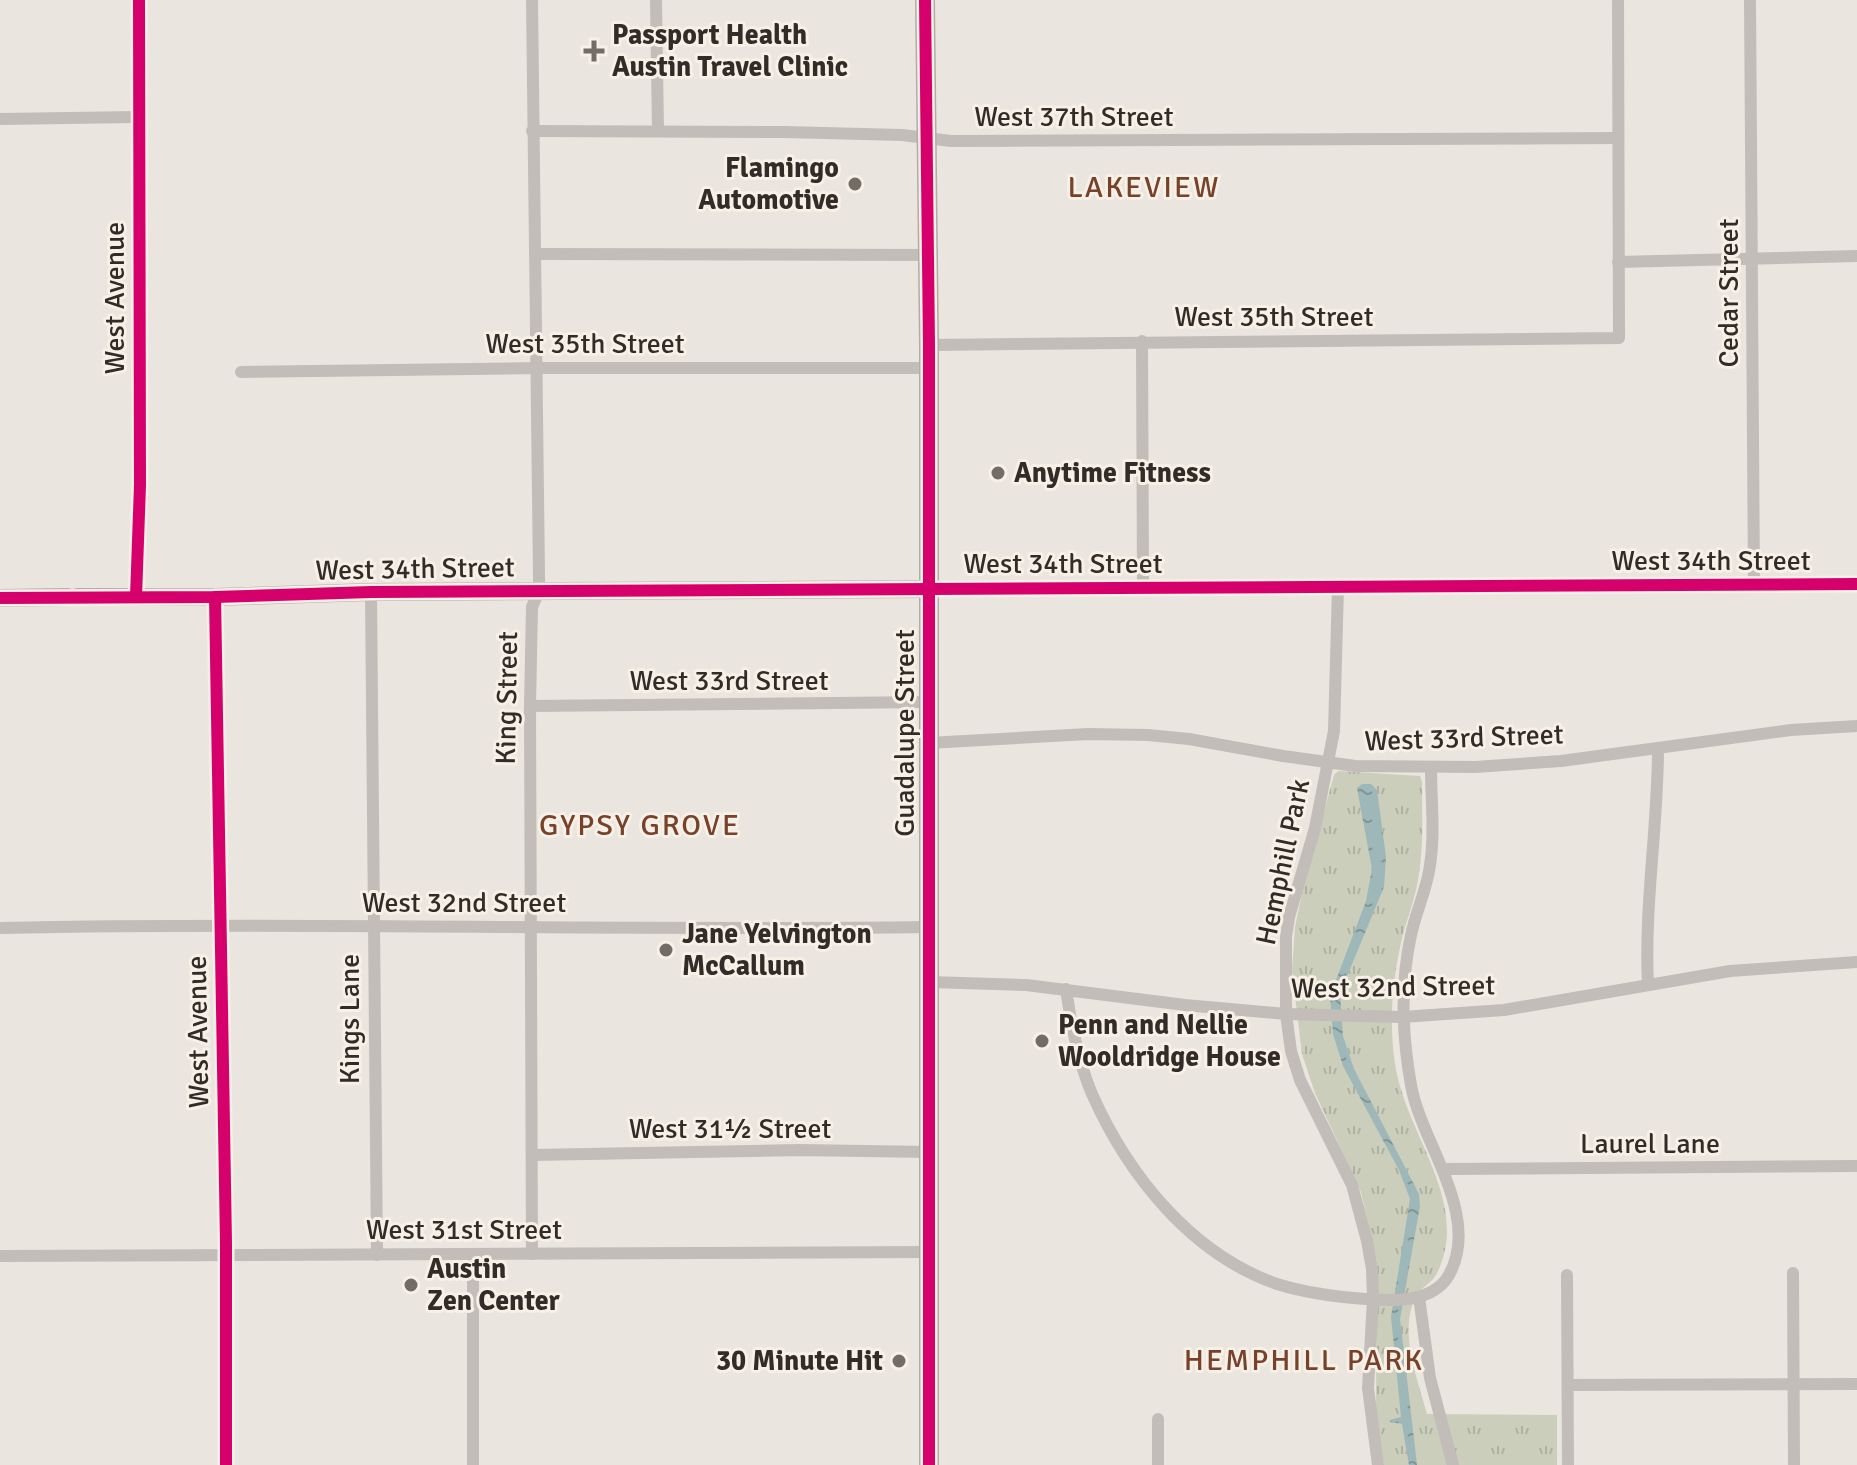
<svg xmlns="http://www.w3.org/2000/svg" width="1857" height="1465" font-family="Signika,sans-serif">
	<defs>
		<pattern id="park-tufts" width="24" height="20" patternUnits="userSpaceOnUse" patternTransform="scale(2)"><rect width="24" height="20" fill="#caceba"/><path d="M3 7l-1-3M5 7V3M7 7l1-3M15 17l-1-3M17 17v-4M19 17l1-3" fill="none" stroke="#aeb1a0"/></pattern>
		<pattern id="water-ripples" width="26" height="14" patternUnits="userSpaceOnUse" patternTransform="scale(2)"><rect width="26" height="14" fill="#9eb7b8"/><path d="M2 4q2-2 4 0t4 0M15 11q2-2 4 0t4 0" fill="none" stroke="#819596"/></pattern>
	</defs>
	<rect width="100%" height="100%" fill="#eae5de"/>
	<path fill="url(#park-tufts)" d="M1338,771L1420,776L1422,782C1422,816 1424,851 1417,885C1413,905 1405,924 1401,943C1392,982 1389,1025 1395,1064C1404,1123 1447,1173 1447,1232C1447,1247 1442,1266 1434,1278C1429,1284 1420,1289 1417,1295C1397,1329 1418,1380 1427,1414L1557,1415V1465H1384L1376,1411L1377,1262L1361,1192L1315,1093L1302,1054L1292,971L1295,927L1303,889L1334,775Z"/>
	<polygon fill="url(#water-ripples)" points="1362,784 1371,784 1377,790 1386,857 1384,887 1340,993 1343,1036 1354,1069 1419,1194 1420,1206 1400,1319 1417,1465 1409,1465 1402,1424 1390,1422 1390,1420 1401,1417 1391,1317 1410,1199 1399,1170 1343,1066 1333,1034 1330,996 1366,901 1372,869 1357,788"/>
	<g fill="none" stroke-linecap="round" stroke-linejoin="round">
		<g stroke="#c2bdb8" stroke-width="12">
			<polyline points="532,0 539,577 539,591 532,607 530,706 532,1254"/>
			<polyline points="656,0 658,131"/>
			<polyline points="1750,0 1754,585"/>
			<polyline points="0,119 137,117"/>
			<polyline points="532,131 785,132 902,135 951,141 1618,138"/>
			<polyline points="536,254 927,255"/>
			<polyline points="1618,262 1857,256"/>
			<polyline points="1142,341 1143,588"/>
			<polyline points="929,345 1619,338 1618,0"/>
			<polyline points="241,372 538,368 929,368"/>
			<polyline points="1338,587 1334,731 1315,828 1289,917 1286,937 1286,1014 1291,1051 1300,1080 1352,1185 1367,1241 1372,1269 1373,1299 1368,1388 1378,1465"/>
			<polyline points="929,589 1857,584"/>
			<polyline points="371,592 377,1255"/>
			<polyline points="136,597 140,485 139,0"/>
			<polyline points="215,597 226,1243 226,1465"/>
			<polyline points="530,706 928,702"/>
			<polyline points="929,743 1088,734 1148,735 1189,739 1283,756 1355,766 1475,767 1561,761 1791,730 1857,726"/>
			<path d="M0,928C309,922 619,931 928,927"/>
			<polyline points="929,982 1026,985 1185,1005 1286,1014 1402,1017 1504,1010 1730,971 1857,962"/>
			<path d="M1648,985C1644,905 1658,827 1658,748"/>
			<path d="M1066,989C1071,1024 1078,1061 1092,1094C1128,1175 1191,1254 1277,1284C1306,1293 1336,1297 1366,1299C1394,1301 1433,1303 1449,1275C1482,1215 1421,1143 1411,1085C1402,1035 1400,985 1411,935C1416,911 1427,889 1430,865C1435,833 1431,800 1431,768"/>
			<polyline points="532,1155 800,1150 928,1152"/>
			<polyline points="1444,1169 1857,1166"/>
			<polyline points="473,1255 473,1465"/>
			<polyline points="0,1256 929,1252"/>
			<polyline points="1793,1273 1794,1465"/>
			<polyline points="1567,1275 1568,1465"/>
			<polyline points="1419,1297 1430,1378 1453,1465"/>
			<polyline points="1568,1385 1857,1384"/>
			<polyline points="1158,1465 1158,1419"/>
		</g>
		<g stroke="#b3aea8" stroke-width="18">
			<polyline points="77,597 215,597 371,592 929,589"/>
			<polyline points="0,598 68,597"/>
		</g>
		<polyline stroke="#b1aca7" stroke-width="20" points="925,0 929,345 929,1465"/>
		<defs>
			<g id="cycleway">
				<polyline points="925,0 929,345 929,1465"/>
				<polyline points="136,597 140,485 139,0"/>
				<polyline points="215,597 226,1243 226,1465"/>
				<polyline points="0,598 215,597 371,592 1857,584"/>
			</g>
		</defs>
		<use href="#cycleway" stroke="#f6f0e6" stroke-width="17"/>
		<use href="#cycleway" stroke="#d6006c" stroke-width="12"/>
	</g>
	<g fill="#726c67" stroke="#f6f0e6" stroke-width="3">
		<path d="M590 39h8v8h8v8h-8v8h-8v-8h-8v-8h8z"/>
		<circle cx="855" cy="184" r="8"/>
		<circle cx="998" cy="473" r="8"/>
		<circle cx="666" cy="950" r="8"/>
		<circle cx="1042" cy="1041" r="8"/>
		<circle cx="411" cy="1285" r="8"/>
		<circle cx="899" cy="1361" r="8"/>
	</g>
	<g text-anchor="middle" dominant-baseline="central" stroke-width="6" stroke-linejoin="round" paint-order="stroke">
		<g font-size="28" font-weight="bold" fill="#322b27" stroke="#f6f0e6" text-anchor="start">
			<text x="612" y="35">Passport Health<tspan x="612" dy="32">Austin Travel Clinic</tspan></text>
			<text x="839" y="168" text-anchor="end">Flamingo<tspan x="839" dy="32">Automotive</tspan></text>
			<text x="1014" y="473">Anytime Fitness</text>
			<text x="682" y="934">Jane Yelvington<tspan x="682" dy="32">McCallum</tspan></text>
			<text x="1058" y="1025">Penn and Nellie<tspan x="1058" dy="32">Wooldridge House</tspan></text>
			<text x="427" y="1269">Austin<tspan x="427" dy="32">Zen Center</tspan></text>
			<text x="883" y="1361" text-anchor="end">30 Minute Hit</text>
		</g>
		<g font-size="28" fill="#322b27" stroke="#f6f0e6">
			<text x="1074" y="117">West 37th Street</text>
			<text transform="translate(1729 293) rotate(-90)">Cedar Street</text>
			<text transform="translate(115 298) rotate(-90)">West Avenue</text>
			<text x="1274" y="317">West 35th Street</text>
			<text x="585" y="344">West 35th Street</text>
			<text x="1711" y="561">West 34th Street</text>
			<text x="1063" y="564">West 34th Street</text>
			<text transform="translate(415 569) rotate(-1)">West 34th Street</text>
			<text x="729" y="681">West 33rd Street</text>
			<text transform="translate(507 698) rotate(-89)">King Street</text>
			<text transform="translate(905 733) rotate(-90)">Guadalupe Street</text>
			<text transform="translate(1464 738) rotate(-2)">West 33rd Street</text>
			<text transform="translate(1283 862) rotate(-78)">Hemphill Park</text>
			<text x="464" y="903">West 32nd Street</text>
			<text transform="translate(1393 987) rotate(-1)">West 32nd Street</text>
			<text transform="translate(350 1019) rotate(-90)">Kings Lane</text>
			<text transform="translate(198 1032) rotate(-91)">West Avenue</text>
			<text x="730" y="1129">West 31½ Street</text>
			<text x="1650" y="1144">Laurel Lane</text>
			<text x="464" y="1230">West 31st Street</text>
		</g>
		<g font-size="30" letter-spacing="2" fill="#77412a" stroke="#f6f0e6">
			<text x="1144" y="187">LAKEVIEW</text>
			<text x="640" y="825">GYPSY GROVE</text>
			<text x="1304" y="1360">HEMPHILL PARK</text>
		</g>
	</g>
</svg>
